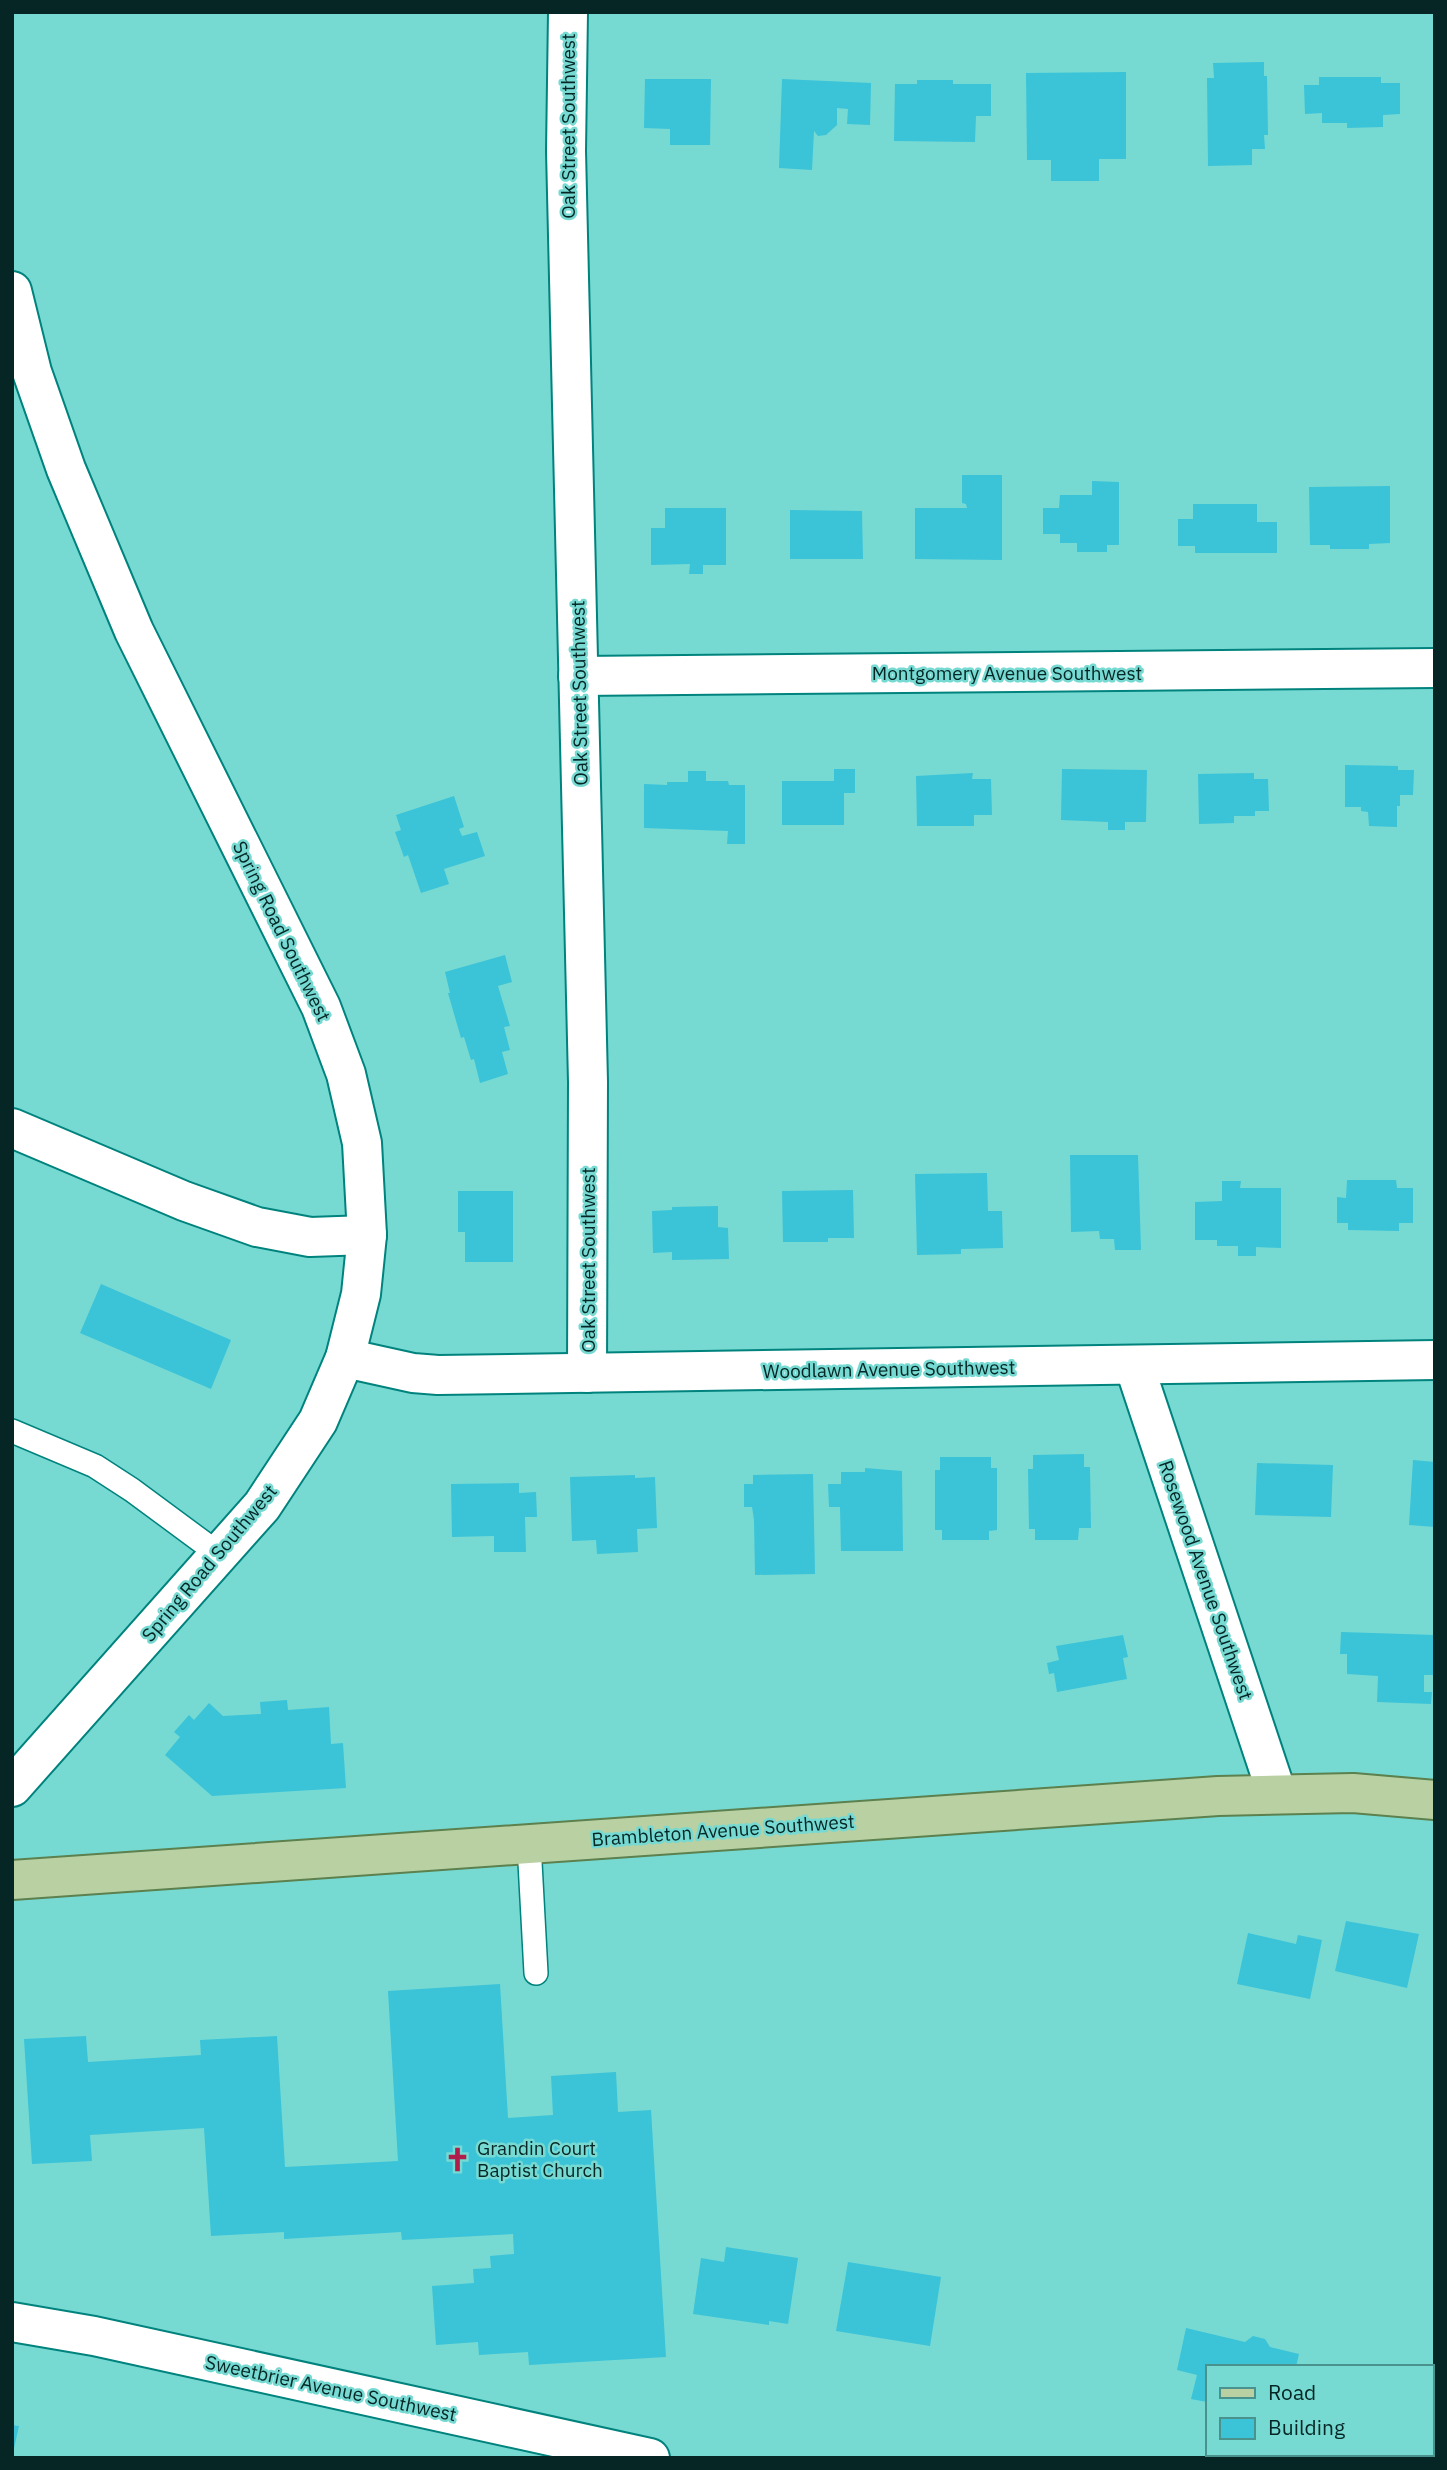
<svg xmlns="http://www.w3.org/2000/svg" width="1447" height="2470" font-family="'IBM Plex Sans',sans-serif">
	<rect width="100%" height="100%" fill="#76dad3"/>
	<g fill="#3bc3d8">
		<polygon points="1264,62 1264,76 1267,76 1268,135 1264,135 1265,149 1252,149 1252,165 1208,166 1207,78 1214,78 1213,63"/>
		<polygon points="1126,72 1126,159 1099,159 1099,181 1051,181 1051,160 1027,160 1026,73"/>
		<polygon points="1319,77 1381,77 1381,83 1400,83 1400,114 1383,115 1383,127 1347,128 1347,123 1322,123 1322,113 1305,114 1304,85 1319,85"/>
		<polygon points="645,79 711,79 710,145 670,145 670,129 644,128"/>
		<polygon points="782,79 871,83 870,125 847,124 848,109 837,108 837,125 826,135 818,136 814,131 812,170 779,168"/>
		<polygon points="917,80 953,80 953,84 991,84 991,116 976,116 975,142 894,141 895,84 917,84"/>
		<polygon points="962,475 1002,475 1002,560 915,559 915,508 967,508 966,504 962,503"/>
		<polygon points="1092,481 1119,482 1119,545 1107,545 1107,552 1077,552 1077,543 1060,543 1060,534 1043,534 1043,508 1059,508 1060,495 1092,495"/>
		<polygon points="1390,486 1390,543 1369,544 1369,549 1330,549 1330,545 1310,545 1309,487"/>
		<polygon points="1193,504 1257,504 1257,522 1277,522 1277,553 1195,553 1195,546 1178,546 1178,519 1193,519"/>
		<polygon points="665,508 726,508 726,565 703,565 703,574 689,574 690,564 651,565 651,528 665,528"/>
		<polygon points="790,510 862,511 863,559 790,559"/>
		<polygon points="1345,765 1398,766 1398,770 1414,770 1413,795 1400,795 1400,806 1397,806 1397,827 1369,826 1368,812 1361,811 1361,807 1345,807"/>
		<polygon points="834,769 855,769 855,793 844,793 844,825 782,825 782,781 834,781"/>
		<polygon points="1062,769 1147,770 1146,822 1125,822 1125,830 1108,830 1108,822 1061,820"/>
		<polygon points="688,771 706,771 706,781 728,781 729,785 745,785 745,844 727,844 728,831 644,828 644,784 667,785 667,782 688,782"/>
		<polygon points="973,773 972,779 991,779 992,815 974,815 974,826 917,826 916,776"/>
		<polygon points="1254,773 1254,779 1268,779 1269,811 1255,811 1255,816 1234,816 1234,823 1199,824 1198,774"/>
		<polygon points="454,796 464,827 459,829 462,836 477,832 485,856 444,869 449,884 421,893 408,855 404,857 395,832 401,830 396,815"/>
		<polygon points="505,955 512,982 498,986 510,1026 504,1027 510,1050 502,1052 508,1074 480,1083 474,1059 471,1060 464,1037 461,1038 448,993 450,993 445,972"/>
		<polygon points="1070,1155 1138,1155 1141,1250 1115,1250 1114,1239 1100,1239 1099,1231 1071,1232"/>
		<polygon points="987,1173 988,1211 1002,1211 1003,1248 961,1249 961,1254 917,1255 915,1174"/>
		<polygon points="1347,1180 1396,1180 1397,1188 1413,1188 1413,1223 1399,1223 1399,1231 1348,1230 1348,1223 1337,1223 1337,1197 1346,1198"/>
		<polygon points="1222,1181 1241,1181 1240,1188 1281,1188 1281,1248 1256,1247 1256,1256 1238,1256 1238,1246 1217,1246 1217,1240 1195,1240 1195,1202 1222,1201"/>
		<polygon points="853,1190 854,1238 828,1238 828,1242 783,1242 782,1191"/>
		<polygon points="458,1191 513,1191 513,1262 465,1262 465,1232 458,1232"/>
		<polygon points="718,1206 718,1227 728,1228 729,1259 672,1260 672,1252 653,1253 652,1211 672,1210 672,1207"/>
		<polygon points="101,1284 231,1340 211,1389 80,1333"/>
		<polygon points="1084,1454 1084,1467 1090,1467 1091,1528 1079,1528 1078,1540 1035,1540 1035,1529 1029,1529 1028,1469 1033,1469 1033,1455"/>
		<polygon points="940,1457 991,1457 991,1468 997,1468 997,1530 989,1531 989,1540 942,1540 942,1530 935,1530 935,1470 940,1470"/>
		<polygon points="1413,1460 1435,1462 1435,1527 1409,1525"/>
		<polygon points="1257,1463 1333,1465 1331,1517 1255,1515"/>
		<polygon points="865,1468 902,1471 903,1551 841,1551 840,1507 829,1507 828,1484 841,1484 841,1472 865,1472"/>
		<polygon points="813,1474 815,1574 755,1575 754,1520 752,1507 744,1507 744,1484 753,1484 753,1475"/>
		<polygon points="635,1475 635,1478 655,1477 657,1528 637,1529 638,1552 597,1554 596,1540 572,1541 570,1477"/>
		<polygon points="519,1483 519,1493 536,1492 537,1517 525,1517 526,1552 494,1552 494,1536 452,1537 451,1484"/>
		<polygon points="1341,1632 1435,1635 1435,1675 1424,1675 1424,1692 1432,1692 1431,1704 1377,1702 1378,1676 1347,1674 1347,1654 1340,1654"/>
		<polygon points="1123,1635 1128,1657 1123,1658 1127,1679 1057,1692 1054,1673 1049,1674 1047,1663 1059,1660 1056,1646"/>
		<polygon points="287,1700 288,1710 329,1707 331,1744 343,1743 346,1788 212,1796 165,1755 180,1737 174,1732 189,1715 194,1720 209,1703 223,1716 261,1714 260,1702"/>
		<polygon points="1346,1921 1419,1934 1407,1988 1335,1971"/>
		<polygon points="1248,1933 1296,1944 1298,1935 1322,1940 1310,1999 1237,1984"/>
		<polygon points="500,1984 508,2118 553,2115 551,2076 616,2072 618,2112 651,2110 666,2357 529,2365 528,2352 479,2355 478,2342 436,2345 432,2286 474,2283 473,2269 491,2268 490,2256 514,2254 513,2234 402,2240 401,2232 284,2239 284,2232 211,2236 204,2128 90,2135 92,2161 32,2164 24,2039 86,2036 88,2062 201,2055 200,2040 277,2036 285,2167 398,2161 388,1991"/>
		<polygon points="726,2247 798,2258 788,2324 769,2321 769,2325 693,2314 701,2258 724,2262"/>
		<polygon points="848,2262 941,2277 930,2346 836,2331"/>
		<polygon points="1186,2328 1245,2342 1253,2336 1265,2339 1270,2347 1299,2354 1296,2367 1207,2367 1207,2402 1191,2399 1197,2375 1177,2370"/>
		<polygon points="1431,2384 1435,2385 1435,2428 1431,2427"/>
		<polygon points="12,2425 19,2426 13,2453 12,2452"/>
	</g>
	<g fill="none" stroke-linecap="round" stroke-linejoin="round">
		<defs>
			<g id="service">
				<polyline points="12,1431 95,1466 132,1490 220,1555"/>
				<polyline points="529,1844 536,1973"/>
			</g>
			<g id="minor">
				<polyline points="568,12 566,151 588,1082 587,1373"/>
				<polyline points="12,291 32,372 66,469 134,631 321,1007 346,1074 362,1143 367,1235 361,1294 345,1358 318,1421 262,1506 12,1787"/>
				<polyline points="578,676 1435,668"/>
				<polyline points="12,1128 184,1201 257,1227 310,1237 367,1235"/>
				<polyline points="345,1358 413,1373 438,1375 1435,1360"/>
				<polyline points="1134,1365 1277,1794"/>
				<polyline points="12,2322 94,2336 650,2458"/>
			</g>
			<polyline id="primary" points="12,1880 1218,1796 1353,1793 1435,1800"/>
		</defs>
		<use href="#service" stroke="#00827d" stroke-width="26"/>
		<use href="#minor" stroke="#00827d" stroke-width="42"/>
		<use href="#primary" stroke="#5c804e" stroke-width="42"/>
		<use href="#service" stroke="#fff" stroke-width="23"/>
		<use href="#minor" stroke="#fff" stroke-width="38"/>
		<use href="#primary" stroke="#b9d0a3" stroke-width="38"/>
	</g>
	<defs>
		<symbol id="church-bare" viewBox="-9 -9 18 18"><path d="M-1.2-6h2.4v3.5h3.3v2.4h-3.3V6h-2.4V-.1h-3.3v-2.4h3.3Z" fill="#af1d4a" stroke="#76dad3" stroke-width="2.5" paint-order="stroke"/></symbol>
	</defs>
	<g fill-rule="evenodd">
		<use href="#church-bare" x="440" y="2142" width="35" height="35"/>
	</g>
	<g text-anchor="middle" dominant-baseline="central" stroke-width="5" stroke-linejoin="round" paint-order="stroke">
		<g font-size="19" fill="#052624" stroke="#76dad3">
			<text transform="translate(568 126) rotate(-90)">Oak Street Southwest</text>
			<text x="1007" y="673">Montgomery Avenue Southwest</text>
			<text transform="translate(579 693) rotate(-91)">Oak Street Southwest</text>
			<text transform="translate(282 931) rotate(64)">Spring Road Southwest</text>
			<text transform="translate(588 1260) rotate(-90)">Oak Street Southwest</text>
			<text transform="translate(889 1369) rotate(-1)">Woodlawn Avenue Southwest</text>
			<text transform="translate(209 1563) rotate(-50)">Spring Road Southwest</text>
			<text transform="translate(1206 1580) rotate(71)">Rosewood Avenue Southwest</text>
			<text transform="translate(723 1830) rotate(-4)">Brambleton Avenue Southwest</text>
			<text transform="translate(331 2388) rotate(12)">Sweetbrier Avenue Southwest</text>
		</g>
		<g font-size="19" fill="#052624" stroke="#76dad3" text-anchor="start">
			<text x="477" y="2148">Grandin Court<tspan x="477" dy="22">Baptist Church</tspan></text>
		</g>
	</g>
	<rect width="1447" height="2470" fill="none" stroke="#052624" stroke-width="28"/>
	<rect x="1206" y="2365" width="228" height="91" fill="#76dad3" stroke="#49928d" stroke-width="2"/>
	<rect x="1220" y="2388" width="35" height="10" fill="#b9d0a3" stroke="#49928d" stroke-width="2"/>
	<text x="1268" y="2400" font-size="21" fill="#052624">Road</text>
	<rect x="1220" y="2418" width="35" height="21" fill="#3bc3d8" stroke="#49928d" stroke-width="2"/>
	<text x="1268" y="2435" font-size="21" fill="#052624">Building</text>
</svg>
